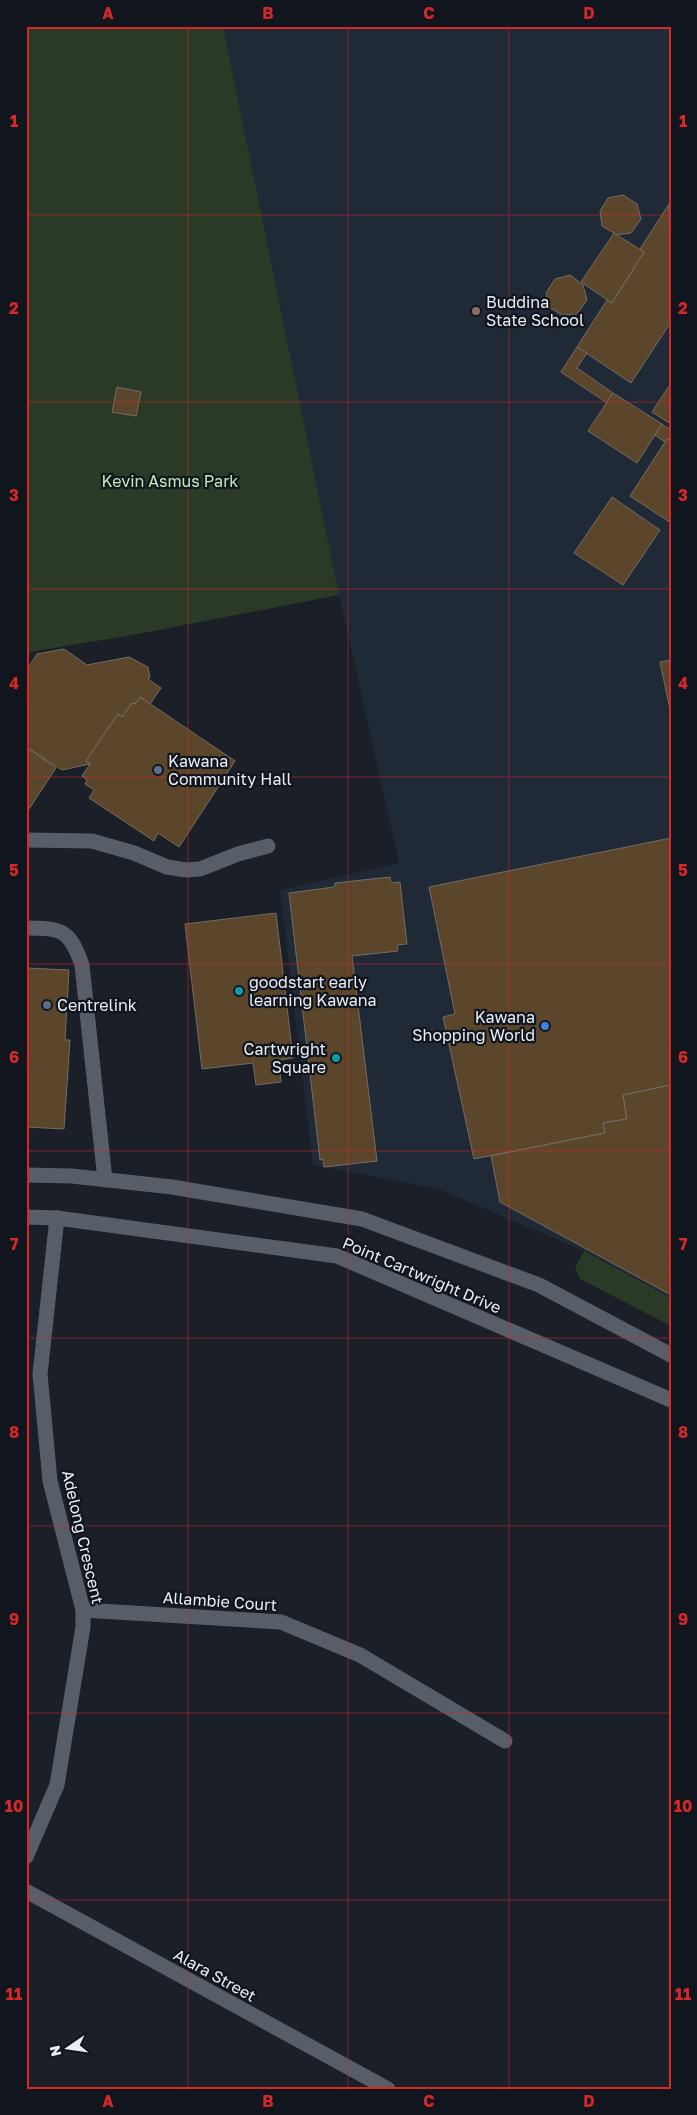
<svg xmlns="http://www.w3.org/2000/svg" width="697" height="2115" font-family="'Golos Text',sans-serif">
	<rect width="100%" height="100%" fill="#1a1f28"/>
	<polygon fill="#202936" points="223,26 671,26 671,1298 584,1251 438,1189 313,1165 280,890 399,863 339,595"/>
	<g fill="#2b3a26">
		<polygon points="26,26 223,26 339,595 133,635 35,651 26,655"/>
		<polygon points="584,1251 671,1298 671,1326 580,1279 575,1267"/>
	</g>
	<g fill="#5b452b" stroke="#756c63">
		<polygon points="623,195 637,204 641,219 631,233 617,235 602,226 600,211 608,198"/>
		<polygon points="669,204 671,322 631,383 577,347 607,300 612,303 644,252 640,249"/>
		<polygon points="614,233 644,252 612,303 581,282"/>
		<polygon points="570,275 583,285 587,300 577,314 562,315 549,307 546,293 555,279"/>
		<polygon points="577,347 587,353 577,368 613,393 607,403 561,372"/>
		<polygon points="671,383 671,424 652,412"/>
		<polygon points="117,387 141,392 136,416 112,412"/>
		<polygon points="613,393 662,424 637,463 588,431"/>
		<polygon points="662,424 671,430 671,442 667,439 665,442 655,435"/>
		<polygon points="667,439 671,442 671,523 630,496"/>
		<polygon points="612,497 660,530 623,585 574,553"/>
		<polygon points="64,649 87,665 129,657 148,667 150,677 148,679 161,688 150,704 140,697 135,704 132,703 122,717 118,714 86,761 90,764 62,770 26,747 26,671 37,654"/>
		<polygon points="671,660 671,714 660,662"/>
		<polygon points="140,697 235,761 179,847 158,833 154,841 89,798 94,790 85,784 87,780 82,776 90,764 86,761 118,714 122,717 132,703 135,704"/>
		<polygon points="26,747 56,768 29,809 26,809"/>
		<polygon points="671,838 671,1085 623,1095 627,1119 603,1123 605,1133 474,1159 443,1017 455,1014 429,887"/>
		<polygon points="390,877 391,883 400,882 407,944 397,945 398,951 352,956 377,1161 324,1167 323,1159 320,1160 289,893 334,887 335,883"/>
		<polygon points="276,913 293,1058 279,1060 281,1082 256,1085 253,1063 202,1069 185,924"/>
		<polygon points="26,947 28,947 27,968 69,970 65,1040 70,1040 64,1129 26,1127"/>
		<polygon points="671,1085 671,1295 500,1202 491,1156 605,1133 603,1123 627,1119 623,1095"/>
	</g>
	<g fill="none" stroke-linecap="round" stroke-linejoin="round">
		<g stroke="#585e68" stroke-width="15">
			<polyline points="26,840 92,841 134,853 167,867 186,870 200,869 238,854 268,846"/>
			<path d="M26,928C62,928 70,930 82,965L105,1180"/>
		</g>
		<g stroke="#585e68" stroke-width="15">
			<polyline points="83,1610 281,1622 360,1655 505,1741"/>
			<polyline points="26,1857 57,1785 83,1627 83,1610 50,1481 40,1374 57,1218"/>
			<polyline points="26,1891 388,2089"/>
		</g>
		<g stroke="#585e68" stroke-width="15">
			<polyline points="26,1175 72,1176 172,1187 362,1219 539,1285 671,1355"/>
			<polyline points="26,1217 57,1218 337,1256 671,1400"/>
		</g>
	</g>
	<path fill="none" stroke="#d62828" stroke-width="1" stroke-opacity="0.55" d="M188,26V2089M348,26V2089M509,26V2089M26,215H671M26,402H671M26,589H671M26,777H671M26,964H671M26,1151H671M26,1338H671M26,1526H671M26,1713H671M26,1900H671"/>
	<circle fill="#8d6e63" stroke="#11161e" stroke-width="2" cx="476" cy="311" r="5"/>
	<g fill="#5c6f8a" stroke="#11161e" stroke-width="2">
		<circle cx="158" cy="770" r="5"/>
		<circle cx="47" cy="1005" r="5"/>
	</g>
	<g fill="#0f9aa8" stroke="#11161e" stroke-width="2">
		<circle cx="239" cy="991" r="5"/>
		<circle cx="336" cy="1058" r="5"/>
	</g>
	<circle fill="#3f7fe0" stroke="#11161e" stroke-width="2" cx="545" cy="1026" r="5"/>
	<g text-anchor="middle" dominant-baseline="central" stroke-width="4.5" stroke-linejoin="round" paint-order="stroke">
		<g font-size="16" fill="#eaeef4" stroke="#11161e" text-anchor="start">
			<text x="486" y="302">Buddina<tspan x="486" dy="18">State School</tspan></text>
			<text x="168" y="761">Kawana<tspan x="168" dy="18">Community Hall</tspan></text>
			<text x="249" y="982">goodstart early<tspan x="249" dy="18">learning Kawana</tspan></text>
			<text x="57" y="1005">Centrelink</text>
			<text x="535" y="1017" text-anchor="end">Kawana<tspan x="535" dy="18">Shopping World</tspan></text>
			<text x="326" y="1049" text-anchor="end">Cartwright<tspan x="326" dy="18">Square</tspan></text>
		</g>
		<g font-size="16" fill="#c3eab6" stroke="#11161e">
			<text x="170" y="481">Kevin Asmus Park</text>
		</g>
		<g font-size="16" fill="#eaeef4" stroke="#11161e">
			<text transform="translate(422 1275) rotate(23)">Point Cartwright Drive</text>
			<text transform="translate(83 1537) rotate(77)">Adelong Crescent</text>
			<text transform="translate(220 1601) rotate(4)">Allambie Court</text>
			<text transform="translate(215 1975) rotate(29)">Alara Street</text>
		</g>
	</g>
	<rect width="697" height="2115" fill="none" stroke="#11161e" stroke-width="55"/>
	<g transform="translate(68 2048) rotate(257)" stroke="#11161e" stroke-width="4" paint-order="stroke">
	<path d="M0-4L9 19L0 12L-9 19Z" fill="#eaeef4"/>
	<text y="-8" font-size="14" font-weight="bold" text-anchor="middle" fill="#eaeef4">N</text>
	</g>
	<rect x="28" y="28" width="642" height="2060" fill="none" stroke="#d62828" stroke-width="2"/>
	<g font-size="16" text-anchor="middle" font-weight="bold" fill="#d62828">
		<text x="108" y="19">A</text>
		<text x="268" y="19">B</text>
		<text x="429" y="19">C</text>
		<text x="589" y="19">D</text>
		<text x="14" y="127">1</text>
		<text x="683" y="127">1</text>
		<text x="14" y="314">2</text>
		<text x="683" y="314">2</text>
		<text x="14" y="501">3</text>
		<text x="683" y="501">3</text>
		<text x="14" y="689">4</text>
		<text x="683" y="689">4</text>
		<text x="14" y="876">5</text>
		<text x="683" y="876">5</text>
		<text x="14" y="1063">6</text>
		<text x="683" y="1063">6</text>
		<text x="14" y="1250">7</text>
		<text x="683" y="1250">7</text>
		<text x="14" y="1438">8</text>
		<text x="683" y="1438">8</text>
		<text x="14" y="1625">9</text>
		<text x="683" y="1625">9</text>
		<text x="14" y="1812">10</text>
		<text x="683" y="1812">10</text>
		<text x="14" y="2000">11</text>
		<text x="683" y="2000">11</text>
		<text x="108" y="2107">A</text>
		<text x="268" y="2107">B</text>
		<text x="429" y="2107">C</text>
		<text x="589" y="2107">D</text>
	</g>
</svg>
